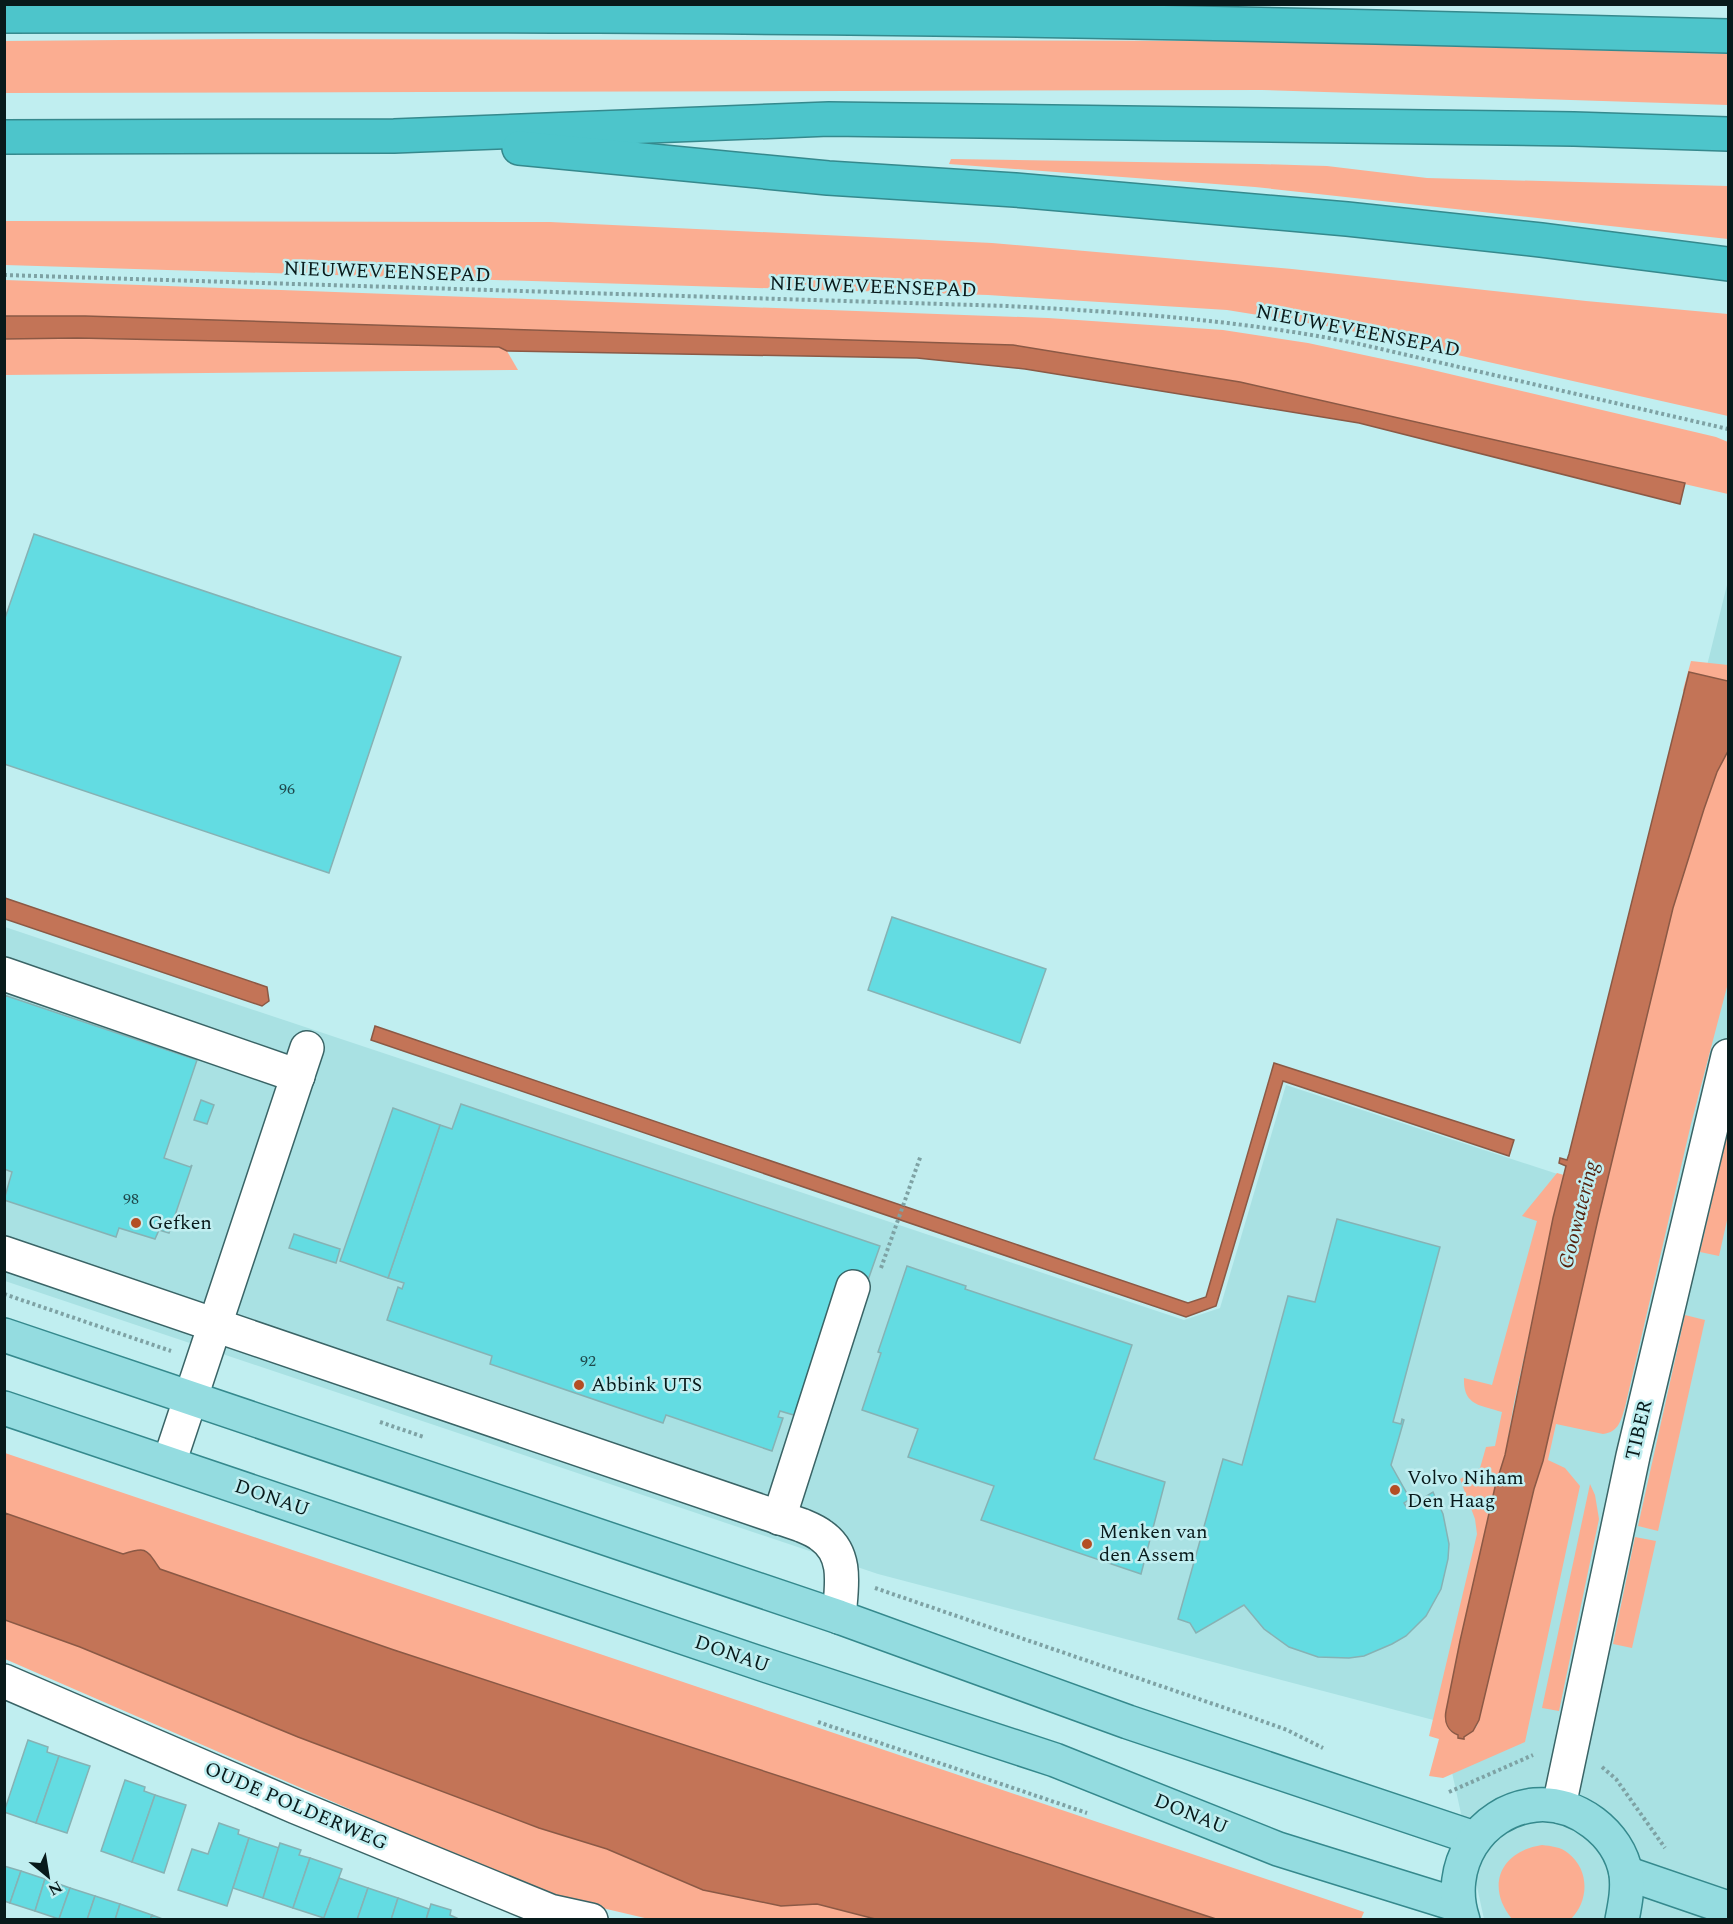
<svg xmlns="http://www.w3.org/2000/svg" width="1733" height="1924" font-family="Spectral,serif">
	<rect width="100%" height="100%" fill="#c0eef0"/>
	<polygon fill="#a9e1e3" points="1728,581 1728,1919 1484,1919 1441,1722 878,1574 5,1281 5,927 1184,1320 1220,1308 1286,1085 1579,1181"/>
	<g fill="#fbad91">
		<polygon points="238,39 1263,41 1728,54 1728,105 1262,90 5,93 5,41"/>
		<polygon points="951,159 1259,164 1327,166 1427,178 1728,186 1728,239 1255,187 949,164"/>
		<polygon points="5,221 550,222 992,243 1292,269 1586,301 1728,314 1728,416 1338,328 1227,310 988,295 5,265"/>
		<polygon points="5,280 1048,318 1223,330 1308,343 1420,367 1716,437 1728,442 1728,494 1240,382 1013,345 85,316 5,316"/>
		<polygon points="77,338 499,347 507,351 518,370 5,375 4,339"/>
		<polygon points="1691,661 1728,665 1728,681 1689,672 1684,693 1683,690"/>
		<path d="M1728,751V983L1691,1124L1625,1407C1621,1420 1619,1432 1603,1434L1556,1424L1548,1460L1565,1468L1580,1486L1525,1742L1443,1778L1429,1776L1439,1739L1429,1736L1477,1534L1475,1519L1460,1479L1480,1468L1486,1447L1495,1446L1502,1412C1481,1405 1463,1406 1464,1378L1492,1385L1537,1221L1522,1216L1557,1173L1564,1175L1514,1403L1505,1455L1495,1487L1460,1641L1446,1711L1445,1718L1451,1731L1464,1737L1477,1726L1534,1489L1543,1461L1599,1215L1673,908L1704,809L1717,772Z"/>
		<polygon points="1728,1131 1728,1216 1719,1256 1700,1252"/>
		<polygon points="1685,1315 1705,1320 1658,1531 1638,1526"/>
		<polygon points="5,1453 1364,1912 1361,1919 1216,1919 394,1650 160,1569 147,1551 123,1554 5,1513"/>
		<polygon points="1590,1484 1595,1495 1599,1519 1559,1711 1542,1708"/>
		<polygon points="1635,1537 1656,1541 1632,1648 1613,1644"/>
		<polygon points="5,1620 80,1647 539,1828 607,1849 703,1890 781,1906 817,1904 879,1919 649,1919 547,1895 5,1659"/>
		<path d="M1542,1845C1551,1846 1561,1847 1568,1853C1590,1870 1589,1901 1571,1919H1512C1485,1886 1501,1851 1542,1845Z"/>
	</g>
	<g fill="#c37457" stroke="#8b5945" stroke-width="1.5">
		<polygon points="5,316 85,316 1013,345 1240,382 1685,483 1680,504 1359,423 1025,369 917,358 507,351 499,347 77,338 5,339"/>
		<path d="M1689,672L1728,681V751L1717,772L1704,809L1673,908L1599,1215L1543,1461L1534,1489L1479,1720L1473,1731L1464,1737V1739L1458,1738V1735C1448,1731 1444,1722 1446,1711L1460,1641L1495,1487L1505,1455L1553,1218L1566,1166L1559,1163L1560,1158L1567,1160L1569,1154Z"/>
		<polygon points="5,898 267,987 269,1001 262,1006 5,919"/>
		<polygon points="375,1026 1188,1303 1206,1297 1274,1063 1514,1140 1509,1156 1283,1081 1216,1306 1186,1317 371,1040"/>
		<path d="M5,1513L123,1554C147,1546 146,1549 160,1569L394,1650L1216,1919L879,1920L817,1904L781,1906L703,1890L607,1849L539,1828L298,1737L80,1647L5,1620Z"/>
	</g>
	<g fill="#63dce2" stroke="#86b2b4" stroke-width="1.5">
		<polygon points="34,534 401,657 329,873 4,764 4,621"/>
		<polygon points="892,917 1046,969 1020,1043 868,990"/>
		<polygon points="4,995 197,1060 164,1158 190,1167 192,1165 169,1233 159,1230 155,1239 119,1228 116,1237 4,1200 12,1172 4,1169"/>
		<polygon points="201,1100 214,1105 207,1124 194,1120"/>
		<polygon points="461,1104 880,1246 868,1280 845,1273 797,1416 780,1411 778,1417 783,1418 772,1451 666,1415 663,1423 490,1364 492,1356 387,1320 398,1287 402,1289 404,1283 388,1278 440,1125 452,1129"/>
		<polygon points="393,1108 440,1125 388,1278 340,1261"/>
		<polygon points="1337,1219 1440,1247 1393,1422 1401,1424 1402,1419 1404,1420 1391,1465 1410,1499 1404,1503 1407,1508 1433,1492 1443,1514 1449,1544 1448,1559 1441,1589 1426,1616 1406,1636 1392,1644 1364,1656 1349,1658 1318,1657 1289,1647 1264,1629 1244,1605 1196,1633 1190,1623 1178,1619 1223,1459 1242,1465 1288,1296 1315,1302"/>
		<polygon points="294,1234 340,1249 336,1263 289,1248"/>
		<polygon points="907,1266 966,1286 965,1289 1132,1345 1094,1459 1165,1482 1141,1574 981,1520 994,1486 908,1457 918,1429 862,1410 881,1353 878,1352"/>
		<polygon points="28,1740 48,1747 47,1752 59,1756 36,1823 4,1812"/>
		<polygon points="59,1756 90,1766 67,1833 36,1823"/>
		<polygon points="125,1780 145,1787 144,1791 155,1795 132,1862 101,1851"/>
		<polygon points="155,1795 186,1805 164,1873 132,1862"/>
		<polygon points="219,1823 239,1830 238,1834 249,1838 227,1906 178,1890 192,1849 208,1854"/>
		<polygon points="249,1838 279,1848 263,1898 233,1888"/>
		<polygon points="280,1843 301,1850 299,1855 310,1858 293,1908 263,1898"/>
		<polygon points="310,1858 342,1869 324,1918 293,1908"/>
		<polygon points="4,1866 21,1871 10,1903 4,1901"/>
		<polygon points="21,1871 45,1879 35,1911 10,1903"/>
		<polygon points="339,1878 368,1888 357,1920 323,1920"/>
		<polygon points="45,1879 70,1888 59,1919 35,1911"/>
		<polygon points="70,1888 95,1896 87,1920 59,1919"/>
		<polygon points="368,1888 398,1898 391,1920 357,1920"/>
		<polygon points="95,1896 120,1904 115,1920 87,1920"/>
		<polygon points="398,1898 429,1909 426,1920 391,1920"/>
		<polygon points="120,1904 152,1915 150,1920 115,1920"/>
		<polygon points="431,1904 451,1910 450,1915 461,1920 426,1920"/>
		<polygon points="152,1915 165,1920 150,1920"/>
	</g>
	<g fill="none" stroke-linecap="round" stroke-linejoin="round">
		<defs>
			<g id="minor">
				<polyline points="4,974 298,1076"/>
				<path d="M4,1253L801,1525C808,1528 816,1531 822,1536C849,1555 841,1589 839,1617"/>
				<polyline points="169,1463 307,1048"/>
				<polyline points="779,1518 853,1287"/>
				<polyline points="4,1681 296,1807 550,1911 591,1920"/>
				<polyline points="1559,1806 1633,1456 1728,1056"/>
			</g>
			<g id="major">
				<polyline points="4,1335 839,1617 1128,1722 1474,1838"/>
				<polyline points="4,1408 768,1666 1055,1760 1278,1849 1458,1905"/>
				<polyline points="1626,1873 1728,1908"/>
				<path d="M1463,1920C1445,1867 1479,1811 1535,1805C1576,1801 1619,1833 1626,1874C1628,1890 1625,1904 1622,1920"/>
			</g>
			<g id="highway">
				<path d="M4,16C400,15 796,15 1191,23C1370,26 1550,32 1728,36"/>
				<polyline points="4,137 394,136 829,119 1574,129 1728,134"/>
				<polyline points="519,148 828,178 1015,190 1347,219 1541,240 1728,264"/>
			</g>
		</defs>
		<use href="#minor" stroke="#3a6466" stroke-width="36"/>
		<use href="#major" stroke="#35898d" stroke-width="36"/>
		<use href="#highway" stroke="#35898d" stroke-width="36"/>
		<g stroke="#7ea2a4" stroke-width="4" stroke-dasharray="3 3" stroke-linecap="butt">
			<path d="M4,275L1007,306C1124,312 1240,320 1355,343L1728,429"/>
			<polyline points="881,1268 921,1155"/>
			<polyline points="4,1294 171,1351"/>
			<polyline points="380,1422 424,1437"/>
			<polyline points="875,1588 1228,1709 1287,1730 1323,1748"/>
			<polyline points="818,1722 1087,1813"/>
			<polyline points="1602,1767 1616,1779 1665,1848"/>
			<polyline points="1449,1792 1533,1755"/>
		</g>
		<use href="#minor" stroke="#fff" stroke-width="33"/>
		<use href="#major" stroke="#94dce0" stroke-width="33"/>
		<use href="#highway" stroke="#4dc5cb" stroke-width="33"/>
	</g>
	<g fill="#b44e25" stroke="#c0eef0" stroke-width="2">
		<circle cx="136" cy="1223" r="6"/>
		<circle cx="579" cy="1385" r="6"/>
		<circle cx="1395" cy="1490" r="6"/>
		<circle cx="1087" cy="1544" r="6"/>
	</g>
	<g text-anchor="middle" dominant-baseline="central" stroke-width="5" stroke-linejoin="round" paint-order="stroke">
		<g font-size="16" fill="#1f4a4d">
			<text x="287" y="789">96</text>
			<text x="131" y="1199">98</text>
			<text x="588" y="1361">92</text>
		</g>
		<g font-size="20" fill="#081a1b" stroke="#c0eef0">
			<text transform="translate(387 272) rotate(2)">NIEUWEVEENSEPAD</text>
			<text transform="translate(873 287) rotate(2)">NIEUWEVEENSEPAD</text>
			<text transform="translate(1358 331) rotate(11)">NIEUWEVEENSEPAD</text>
			<text transform="translate(1639 1430) rotate(-77)">TIBER</text>
			<text transform="translate(272 1498) rotate(19)">DONAU</text>
			<text transform="translate(732 1654) rotate(19)">DONAU</text>
			<text transform="translate(296 1806) rotate(23)">OUDE POLDERWEG</text>
			<text transform="translate(1191 1814) rotate(22)">DONAU</text>
		</g>
		<g font-size="20" fill="#081a1b" stroke="#c0eef0" text-anchor="start">
			<text x="148" y="1223">Gefken</text>
			<text x="591" y="1385">Abbink UTS</text>
			<text x="1407" y="1478">Volvo Niham<tspan x="1407" dy="23">Den Haag</tspan></text>
			<text x="1099" y="1532">Menken van<tspan x="1099" dy="23">den Assem</tspan></text>
		</g>
		<g font-size="21" font-style="italic" fill="#531f0b" stroke="#c0eef0">
			<text transform="translate(1579 1215) rotate(-76)">Goowatering</text>
		</g>
	</g>
	<rect width="1733" height="1924" fill="none" stroke="#081a1b" stroke-width="12"/>
	<g transform="translate(48 1876) rotate(150)" stroke="#c0eef0" stroke-width="4.5" paint-order="stroke">
	<path d="M0-4.5L10 22L0 15L-10 22Z" fill="#081a1b"/>
	<text y="-9" font-size="16" font-weight="bold" text-anchor="middle" fill="#081a1b">N</text>
	</g>
</svg>
